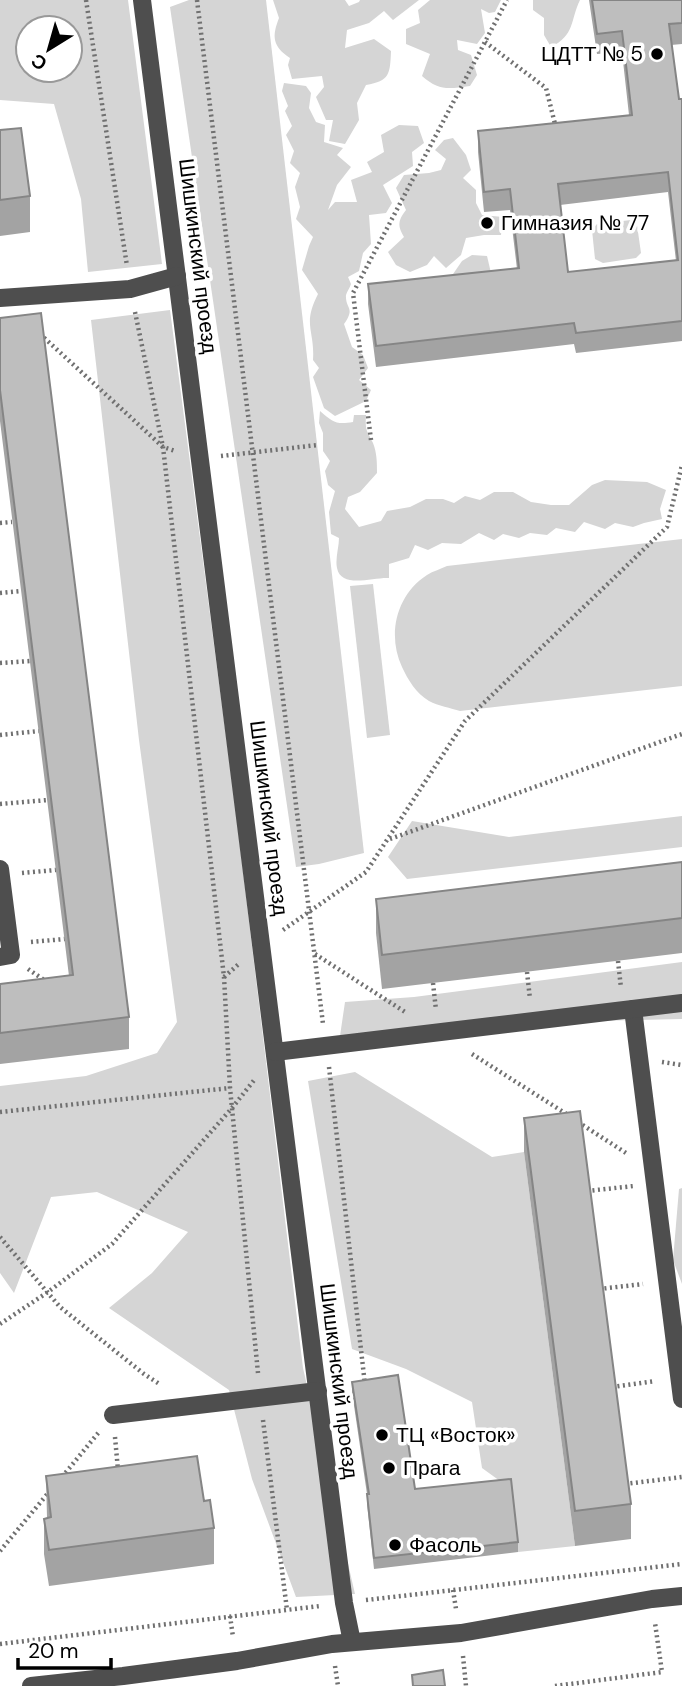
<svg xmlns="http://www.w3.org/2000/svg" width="682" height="1686" font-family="'DM Sans',sans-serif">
	<rect width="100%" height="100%" fill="#fff"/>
	<g fill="#d5d5d5" fill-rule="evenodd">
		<path d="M0,0H128L162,264L88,272L81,199L54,104L0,100ZM28,28H70V70H28Z"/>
		<polygon points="189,0 266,0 364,853 319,864 296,867 170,7"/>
		<path d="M273,0H345L349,6L359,2L360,0H419L393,20L384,11L369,23L347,30L345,48L374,39L391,51C390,74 390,81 366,85L357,103L359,120L345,144L329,141L333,120H326L316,97L324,87L322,76L292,79L288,65L290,58C272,46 272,36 279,18Z"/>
		<path d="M430,0H501L495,12L489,13L481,9L485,33L477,44L457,40L458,50L471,55L477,75L470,86C448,89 439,91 422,76L430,54L406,44V29L420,23L418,10Z"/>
		<path d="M533,0H580C570,21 575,35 551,47L544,35V18L533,10Z"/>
		<path d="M284,83L306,86L311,93L309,108L316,122L325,125L324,142L343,148L337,155L351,167L337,185L328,210L335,202H357L351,180L372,172L367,162L384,152L381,135L399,125L418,126L424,143L412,152L413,166L383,185L392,203L386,213L369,215L371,244L363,253L359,271L348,277L351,284C350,288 347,291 346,295C345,309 356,307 344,324L352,347L363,355L368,368L359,380L371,390L366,401L335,416L324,408L313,377L319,368L313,360C315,330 302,325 318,294L302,270L309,246L313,237L296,219L300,207L295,187L300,173L290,163L294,151L286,135L292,126L285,111L288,106L282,91Z"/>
		<path d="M453,138L466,155L471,170L463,178L476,190V203L482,215L503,217L501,235H484L466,238L461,255L446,268L434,256L427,265L410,272L396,265L388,252L404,237C397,226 398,220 406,210L396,188L404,175L429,173L441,170L446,159L435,150L444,140Z"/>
		<polygon points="631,220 637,225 641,253 636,258 603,263 595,259 592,230 597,224"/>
		<polygon points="472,255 487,256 491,273 451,277 462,261"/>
		<polygon points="170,310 234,797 303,1368 355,1594 296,1597 252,1479 229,1390 109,1308 152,1273 188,1232 97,1192 51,1197 14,1293 0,1273 0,1086 86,1076 157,1053 177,1022 139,740 91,320"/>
		<path d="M320,411C333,422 336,425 353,422L354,415H366C365,432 367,430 373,443C377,453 377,463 377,473L360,492L348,497L345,509L359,527L381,521L387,511L410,507L426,499H443L454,503L465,496L480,500L494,492H513L531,502L551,505H569L592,485L605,480L647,482L666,490L660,509L662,519L644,523L633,527L615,523L605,529L584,522L575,532L556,528L547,535L530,533L519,538L503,534L494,540L479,533L461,544L442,543L428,550L415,545L409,558L389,564V578C373,577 341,589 337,568C335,559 339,547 339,538L331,534L329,512L335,491L328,485L325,471L330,461L323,451V433L319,423Z"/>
		<path d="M682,539V686L460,711C451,708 438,706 429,701C416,693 408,680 402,667C387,635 396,595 427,575C433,571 441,569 447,566Z"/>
		<polygon points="373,584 390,735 367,738 350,586"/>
		<polygon points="682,816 682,847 407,879 388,857 412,821 509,837"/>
		<polygon points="682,962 682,1019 592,1021 340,1036 345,1002 414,997"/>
		<polygon points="355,1072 492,1157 524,1152 575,1546 518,1552 511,1489 482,1468 472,1402 406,1369 352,1349 308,1081"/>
		<polygon points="682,1188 682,1284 673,1260 679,1189"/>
	</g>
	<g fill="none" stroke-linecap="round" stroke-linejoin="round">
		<g stroke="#707070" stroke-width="4.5" stroke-dasharray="2 3.5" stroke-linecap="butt">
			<polyline points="86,0 127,266"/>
			<polyline points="197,0 323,1024"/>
			<polyline points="485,42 546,88 556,128"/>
			<polyline points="135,312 163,447 224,977 230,1088 258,1373"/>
			<polyline points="40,334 163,447 175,451"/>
			<polyline points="371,440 353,293 507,0"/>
			<polyline points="221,456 318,445"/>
			<polyline points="0,523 12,522"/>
			<polyline points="0,593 21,591"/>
			<polyline points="0,663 30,661"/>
			<polyline points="0,735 39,731"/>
			<polyline points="0,804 48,800"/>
			<polyline points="390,839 682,734"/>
			<polyline points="22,873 56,870"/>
			<polyline points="283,930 366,872 465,721 667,527 682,465"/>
			<polyline points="31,942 65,939"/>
			<polyline points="315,954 405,1012"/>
			<polyline points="618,961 621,988"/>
			<polyline points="28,969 47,982"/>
			<polyline points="527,972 530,999"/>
			<polyline points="224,977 240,963"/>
			<polyline points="433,983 436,1010"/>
			<polyline points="472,1054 568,1115"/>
			<polyline points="662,1062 682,1065"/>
			<polyline points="329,1067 365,1385"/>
			<polyline points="0,1112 230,1088"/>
			<polyline points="578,1122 626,1153"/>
			<polyline points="587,1191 634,1186"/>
			<polyline points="0,1237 60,1307 144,1374 161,1385"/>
			<polyline points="599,1289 643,1284"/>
			<polyline points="0,1324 48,1292 112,1244 232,1108 255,1079"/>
			<polyline points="612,1387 655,1381"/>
			<polyline points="263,1420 287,1610"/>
			<polyline points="115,1437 118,1470"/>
			<polyline points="62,1477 99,1432"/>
			<polyline points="625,1484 682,1477"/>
			<polyline points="0,1551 49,1492"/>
			<polyline points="453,1590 456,1609"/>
			<polyline points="366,1600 682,1564"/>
			<polyline points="230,1616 233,1637"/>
			<polyline points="0,1644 320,1606"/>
			<polyline points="463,1656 466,1686"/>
			<polyline points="335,1666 338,1686"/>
			<polyline points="555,1686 662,1672 655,1623"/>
		</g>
		<g stroke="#4e4e4e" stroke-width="18">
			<polyline points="142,0 344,1603 352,1642"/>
			<polyline points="0,298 130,289 177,276"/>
			<polyline points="0,869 11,955 0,957"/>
			<polyline points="633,1009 682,1399"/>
			<polyline points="275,1052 682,1003"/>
			<polyline points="113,1415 318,1391"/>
			<polyline points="31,1686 123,1676 237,1661 332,1644 461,1633 652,1599 682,1596"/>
		</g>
	</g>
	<g fill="#a3a3a3" fill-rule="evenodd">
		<path d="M589,0H682V44L671,45L679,99H682V341L576,353L574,344L376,367L368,304V284L517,269L510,210L484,212L478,152V131L629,115L622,52L597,54ZM668,192L676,261L568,272L560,205Z"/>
		<polygon points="0,130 30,196 30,232 0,236"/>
		<polygon points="0,318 129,1017 129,1049 0,1064 0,984 69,976 0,421"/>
		<polygon points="682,862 682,953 382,989 376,933 376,899"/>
		<polygon points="524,1118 631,1504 631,1539 575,1546 524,1152"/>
		<polygon points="352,1382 415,1489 518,1542 518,1552 374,1569 367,1504 367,1494 352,1392"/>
		<polygon points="46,1476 204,1501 214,1528 214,1564 49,1586 44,1554 44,1519 47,1518"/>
	</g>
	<g fill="#bebebe" stroke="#858585" stroke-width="2" fill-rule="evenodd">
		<path d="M592,0H682V23L669,24L679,99H682V321L576,333L574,323L376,346L368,284L519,268L510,189L484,192L478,131L632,115L622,31L597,34ZM668,172L678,260L568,272L558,184Z"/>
		<polygon points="21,128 30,196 0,200 0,130"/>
		<polygon points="41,313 129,1017 0,1033 0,984 73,975 0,390 0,318"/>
		<polygon points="682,862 682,918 382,955 376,899"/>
		<polygon points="580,1111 631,1504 575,1511 524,1118"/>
		<polygon points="398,1375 415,1489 511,1479 518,1542 374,1558 367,1494 369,1494 352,1382"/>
		<polygon points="197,1456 204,1501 210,1500 214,1528 49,1550 44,1519 51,1517 46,1476"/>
		<polygon points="443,1670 445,1686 413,1686 412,1675"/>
	</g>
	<g fill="#000" stroke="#fff" stroke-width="2.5">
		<circle cx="657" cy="54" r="7"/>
		<circle cx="487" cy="223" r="7"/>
		<circle cx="382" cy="1435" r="7"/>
		<circle cx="389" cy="1468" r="7"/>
		<circle cx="395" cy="1545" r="7"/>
	</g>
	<g text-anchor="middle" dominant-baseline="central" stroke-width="7" stroke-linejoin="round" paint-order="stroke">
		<g font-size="21" fill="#000" stroke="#fff" text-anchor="start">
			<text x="643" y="54" text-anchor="end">ЦДТТ № 5</text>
			<text x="501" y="223">Гимназия № 77</text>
			<text x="396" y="1435">ТЦ «Восток»</text>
			<text x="403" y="1468">Прага</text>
			<text x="409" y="1545">Фасоль</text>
		</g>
		<g font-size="21" fill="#000" stroke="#fff">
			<text transform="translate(198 256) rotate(83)">Шишкинский проезд</text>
			<text transform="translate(269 818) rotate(83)">Шишкинский проезд</text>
			<text transform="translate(339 1381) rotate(83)">Шишкинский проезд</text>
		</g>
	</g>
	<g transform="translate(49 49) rotate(217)"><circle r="33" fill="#ffffff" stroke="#999999" stroke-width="2"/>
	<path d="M0-5L12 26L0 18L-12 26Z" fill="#000000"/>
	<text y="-10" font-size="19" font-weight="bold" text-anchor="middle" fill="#000000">С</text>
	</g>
	<path d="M18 1658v10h93v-10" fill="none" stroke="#000000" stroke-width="3.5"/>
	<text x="28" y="1658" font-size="21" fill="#000000" stroke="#ffffff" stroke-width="5" paint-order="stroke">20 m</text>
</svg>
